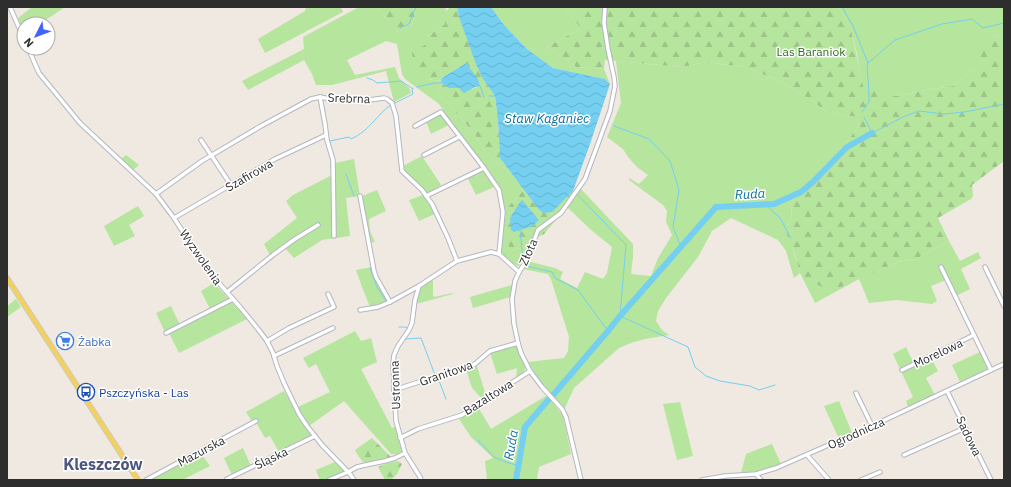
<svg xmlns="http://www.w3.org/2000/svg" width="1011" height="487" font-family="'IBM Plex Sans',sans-serif">
	<defs>
		<pattern id="forest-firs" width="22" height="20" patternUnits="userSpaceOnUse"><rect width="22" height="20" fill="#b6e59e"/><path d="M5 1l3.5 6h-7zM16 11l3.5 6h-7z" fill="#9dc588"/></pattern>
		<pattern id="water-waves" width="16" height="10" patternUnits="userSpaceOnUse"><rect width="16" height="10" fill="#75cff0"/><path d="M0 5q4-4 8 0t8 0" fill="none" stroke="#66b2ce"/></pattern>
	</defs>
	<rect width="100%" height="100%" fill="#efe9e1"/>
	<g fill="#b6e59e">
		<polygon points="32,7 65,7 40,24 24,24 24,34 18,18"/>
		<polygon points="306,7 341,7 343,12 265,53 258,39 305,11"/>
		<polygon points="359,7 377,7 397,32 412,24 417,7 446,7 445,24 428,36 427,79 442,81 441,83 443,84 437,91 474,133 483,149 493,160 512,174 524,190 505,210 501,191 482,162 465,140 457,131 439,104 405,79 402,74 397,44 386,41 347,60 355,75 395,67 399,78 409,88 411,93 394,102 386,71 332,85 316,85 312,74 304,60 248,90 242,81 304,49 303,37"/>
		<polygon points="491,7 563,7 581,28 547,47 576,67 604,69 610,84 605,79 553,68 527,49 504,25"/>
		<polygon points="839,7 1004,7 1004,34 992,38 977,67 953,86 920,91 900,96 885,96 865,100 857,54 851,29"/>
		<polygon points="616,61 682,67 706,62 744,67 778,80 811,100 827,112 857,117 859,126 811,187 793,200 791,205 792,219 786,227 800,272 809,280 822,287 877,271 898,262 916,259 949,241 960,261 978,252 981,258 961,269 970,289 956,296 946,280 931,286 937,301 932,304 897,300 869,303 859,279 815,303 800,273 794,278 786,251 778,240 731,218 712,231 698,257 666,298 658,311 656,321 662,330 669,335 645,339 631,343 619,348 574,388 564,410 539,379 528,362 564,358 568,351 569,337 551,279 548,274 523,269 527,261 555,268 563,272 560,279 577,288 585,272 603,279 607,273 612,247 590,229 567,207 580,188 633,244 633,257 631,274 651,276 658,258 672,235 666,222 667,211 663,205 629,180 629,178 639,184 648,175 637,167 628,157 623,149 607,137 621,103"/>
		<polygon points="439,115 441,115 449,125 431,134 426,121"/>
		<polygon points="126,155 139,165 133,170 121,159"/>
		<polygon points="422,156 441,185 430,192 425,192 405,171 403,166"/>
		<polygon points="354,159 360,196 346,198 350,236 322,240 294,258 284,247 270,255 264,244 297,218 286,201 293,195 332,175 330,164"/>
		<polygon points="481,171 485,171 494,187 476,195 467,177"/>
		<polygon points="377,190 386,211 369,219 370,231 375,242 371,243 362,196"/>
		<polygon points="423,195 435,214 419,221 409,200"/>
		<polygon points="138,206 144,216 129,225 135,236 114,246 104,226"/>
		<path d="M503,235L512,250L531,246L526,259L521,266C513,266 506,259 501,253Z"/>
		<path d="M372,267C372,279 381,291 387,301L370,307L362,287L356,270Z"/>
		<path d="M433,279V295L434,297L452,293L453,294L416,304C418,288 420,288 433,279Z"/>
		<polygon points="214,283 247,319 179,353 169,333 210,309 201,291"/>
		<polygon points="512,285 512,290 511,297 473,308 470,297"/>
		<polygon points="16,299 21,307 7,317 7,306"/>
		<polygon points="171,306 180,325 165,332 156,313"/>
		<polygon points="355,331 361,341 371,338 377,362 361,369 392,428 395,427 399,436 402,452 396,454 391,454 344,401 309,426 303,417 298,407 330,392 316,364 309,368 303,358"/>
		<path d="M514,346H516C520,351 528,366 524,372C523,374 519,376 516,378L517,368L497,374L490,353L495,351Z"/>
		<polygon points="906,347 913,362 929,354 938,371 926,378 935,395 908,407 906,401 913,397 893,354"/>
		<polygon points="980,352 988,370 960,382 952,365"/>
		<polygon points="477,366 486,396 489,396 483,400 472,388 466,369"/>
		<polygon points="284,391 306,428 312,436 279,452 270,436 265,438 254,419 251,420 246,412"/>
		<polygon points="546,396 550,399 563,416 571,454 539,467 537,480 487,480 485,461 493,458 471,437 459,419 478,407 491,429"/>
		<polygon points="839,401 852,433 839,439 824,406"/>
		<polygon points="680,402 693,456 677,460 663,404"/>
		<polygon points="772,444 781,464 758,471 741,473 746,454"/>
		<polygon points="243,448 251,466 232,475 224,458"/>
		<polygon points="200,452 210,466 182,480 151,480 183,463 183,460"/>
		<polygon points="335,462 346,472 325,480 320,480 316,470"/>
	</g>
	<g fill="url(#forest-firs)">
		<polygon points="377,7 417,7 412,24 397,32"/>
		<polygon points="450,7 457,7 459,17 483,79 495,96 498,119 500,158 512,174 493,160 483,149 474,133 437,91 443,84 449,88 459,88 464,92 480,86 473,73 466,63 442,78 442,81 427,79 415,75 412,52 425,45 428,36 445,24 445,12"/>
		<polygon points="563,7 839,7 851,29 866,100 871,90 881,91 885,96 900,96 920,91 953,86 977,67 970,54 992,38 1004,34 1004,161 972,185 973,196 971,199 938,218 949,241 916,259 898,262 877,271 836,289 822,287 808,280 800,273 795,254 787,235 786,227 792,219 791,205 793,200 811,187 859,126 857,117 827,112 811,100 778,80 744,67 706,62 682,67 605,60 604,69 576,67 547,47 581,28"/>
		<polygon points="580,188 567,207 544,234 536,238 531,246 511,250 503,235 505,210 524,190 536,206"/>
		<polygon points="372,438 391,457 385,459 364,463 359,457 355,450"/>
		<polygon points="398,461 402,464 397,474 391,480 385,480 378,467 387,463"/>
	</g>
	<g fill="url(#water-waves)">
		<polygon points="457,7 491,7 504,25 527,49 553,68 605,79 610,84 590,144 573,191 552,212 543,213 536,206 500,158 498,119 495,96 483,79 476,64 459,17"/>
		<polygon points="466,63 478,79 480,86 475,87 464,93 459,88 449,88 441,83 442,78"/>
		<polygon points="522,200 539,220 533,226 514,232 511,230 510,218 518,205"/>
	</g>
	<g fill="none" stroke-linecap="round" stroke-linejoin="round">
		<g stroke="#75cff0" stroke-width="1">
			<polyline points="842,7 853,26 868,63 867,65 869,94 869,102 862,112"/>
			<polyline points="400,28 409,24 416,7"/>
			<polyline points="868,63 895,40 942,24 972,19 983,28 1004,23"/>
			<polyline points="367,78 373,80 377,83 401,81 413,89"/>
			<polyline points="480,86 484,97"/>
			<polyline points="417,87 434,83 441,83"/>
			<polyline points="489,96 495,96"/>
			<polyline points="395,103 413,94 412,90 413,88"/>
			<polyline points="864,117 872,133 905,116 919,111 944,114 965,112 1004,104"/>
			<polyline points="614,126 649,139 670,161 679,190 673,227 681,247"/>
			<path d="M330,141L349,137L351,139C360,135 368,128 374,121C380,115 384,109 391,105"/>
			<polyline points="346,174 354,196"/>
			<polyline points="577,194 626,245 620,316 688,347 695,367 706,376 720,381 750,386 759,390 775,385"/>
			<polyline points="766,205 780,218 791,238"/>
			<polyline points="520,230 523,261"/>
			<polyline points="526,266 552,272 555,278 578,290 608,331"/>
			<polyline points="370,268 377,287 386,301"/>
			<polyline points="399,327 405,327 407,328"/>
			<polyline points="406,339 421,338 435,375"/>
			<polyline points="438,378 446,399"/>
			<polyline points="478,440 494,457 506,462 519,466"/>
		</g>
		<g stroke="#75cff0" stroke-width="6">
			<polyline points="553,395 608,331 620,316 716,207 774,204 801,192 814,181 847,147 872,133"/>
			<polyline points="516,480 525,427 549,399"/>
		</g>
		<defs>
			<g id="minor">
				<polyline points="10,7 24,39"/>
				<polyline points="28,48 39,73 80,123 156,194 174,218 203,263 218,282 240,307 258,329 267,341 273,353 277,366 284,383 299,414 307,426 322,445 350,474 354,480"/>
				<polyline points="320,97 325,124 327,140 333,160 334,236"/>
				<polyline points="415,126 441,112 484,168 499,190 503,212 499,254"/>
				<polyline points="201,140 231,185"/>
				<polyline points="424,155 459,137"/>
				<polyline points="156,194 202,161 261,126 311,99 320,97 325,98 369,100 384,98 387,99 392,103 396,116 398,134 402,171 422,190 432,204 448,238 457,261"/>
				<polyline points="360,196 374,271 376,277 390,302"/>
				<polyline points="426,196 484,168"/>
				<polyline points="174,218 275,159 326,135"/>
				<polyline points="941,267 991,370"/>
				<polyline points="985,267 1004,306"/>
				<polyline points="227,292 273,255 295,239 318,225"/>
				<polyline points="360,310 378,307 390,302 419,286"/>
				<polyline points="166,333 233,299"/>
				<polyline points="267,341 289,328 334,307 328,294"/>
				<polyline points="274,356 333,328"/>
				<polyline points="902,370 974,335"/>
				<polyline points="394,390 475,364 490,351 518,343"/>
				<polyline points="947,391 991,480"/>
				<polyline points="856,393 872,426"/>
				<polyline points="400,438 418,429 462,415 530,371"/>
				<polyline points="807,455 829,480"/>
				<polyline points="904,455 965,428"/>
				<polyline points="756,474 761,480"/>
				<polyline points="227,479 315,436"/>
				<polyline points="146,480 256,421"/>
				<polyline points="329,480 348,472 357,467 370,464 385,461 395,458 405,453"/>
				<polyline points="421,480 420,477 405,453 396,421 393,364 394,355 398,346 409,330 412,323 415,300 419,286 457,261 491,252 499,254 519,272"/>
				<polyline points="581,480 566,417 562,409 542,387 530,371 521,353 518,343 514,324 512,299 515,281 519,272 527,260 531,251 535,238 538,230 561,213 585,179 610,111 615,86 614,77 608,49 604,23 605,7"/>
				<polyline points="702,480 725,476 756,474 776,468 872,426 1004,364"/>
				<polyline points="861,480 880,472"/>
			</g>
			<polyline id="major" points="7,278 138,480"/>
		</defs>
		<use href="#minor" stroke="#b4b7c1" stroke-width="5.5"/>
		<use href="#major" stroke="#c9c9c9" stroke-width="6"/>
		<use href="#minor" stroke="#fff" stroke-width="3.5"/>
		<use href="#major" stroke="#f2d163" stroke-width="4.5"/>
	</g>
	<defs>
		<symbol id="supermarket-ring" viewBox="-11 -11 22 22"><circle r="9.5" fill="#fff" stroke="#3f7fe0" stroke-width="1.5"/><path d="M-6-5.5h2.5l.6 2H6L4.5 2H-2.5L-4.4-4H-6ZM-1.5 3.2a1.3 1.3 0 1 0 .1 0ZM3 3.2a1.3 1.3 0 1 0 .1 0Z" fill="#3f7fe0"/></symbol>
		<symbol id="bus-ring" viewBox="-11 -11 22 22"><circle r="9.5" fill="#fff" stroke="#1a4fb4" stroke-width="1.5"/><path d="M-5-6H5V4H4V6H2V4H-2V6H-4V4H-5ZM-3.5-4V0h7V-4ZM-3.5 1.2v1.5H-2V1.2ZM2 1.2v1.5H3.5V1.2Z" fill="#1a4fb4"/></symbol>
	</defs>
	<g fill-rule="evenodd">
		<use href="#supermarket-ring" x="55" y="331" width="20" height="20"/>
		<use href="#bus-ring" x="76" y="382" width="20" height="20"/>
	</g>
	<g text-anchor="middle" dominant-baseline="central" stroke-width="3" stroke-linejoin="round" paint-order="stroke">
		<g font-size="12" fill="#2c6e1b" stroke="#fff">
			<text x="811" y="51">Las Baraniok</text>
		</g>
		<g font-size="12" fill="#2e2e2e" stroke="#fff">
			<text transform="translate(349 98) rotate(2)">Srebrna</text>
			<text transform="translate(249 175) rotate(-30)">Szafirowa</text>
			<text transform="translate(528 252) rotate(-66)">Złota</text>
			<text transform="translate(201 257) rotate(55)">Wyzwolenia</text>
			<text transform="translate(938 353) rotate(-25)">Morelowa</text>
			<text transform="translate(446 373) rotate(-19)">Granitowa</text>
			<text transform="translate(395 385) rotate(-92)">Ustronna</text>
			<text transform="translate(488 397) rotate(-32)">Bazaltowa</text>
			<text transform="translate(856 433) rotate(-24)">Ogrodnicza</text>
			<text transform="translate(969 436) rotate(64)">Sadowa</text>
			<text transform="translate(201 451) rotate(-28)">Mazurska</text>
			<text transform="translate(271 458) rotate(-26)">Śląska</text>
		</g>
		<g font-size="12" fill="#366cbe" stroke="#fff" text-anchor="start">
			<text x="78" y="341">Żabka</text>
		</g>
		<g font-size="12" fill="#164399" stroke="#fff" text-anchor="start">
			<text x="99" y="392">Pszczyńska - Las</text>
		</g>
		<g font-size="13" font-style="italic" fill="#0d6fa3" stroke="#fff">
			<text x="547" y="118">Staw Kaganiec</text>
			<text transform="translate(750 194) rotate(-3)">Ruda</text>
			<text transform="translate(511 445) rotate(-80)">Ruda</text>
		</g>
		<g font-size="16" font-weight="bold" fill="#4d5680" stroke="#fff">
			<text x="103" y="464">Kleszczów</text>
		</g>
	</g>
	<rect width="1011" height="487" fill="none" stroke="#2e2e2e" stroke-width="16"/>
	<g transform="translate(36 36) rotate(228)"><circle r="19" fill="#ffffff" stroke="#ababab"/>
	<path d="M0-3L7 15L0 10L-7 15Z" fill="#4264fb"/>
	<text y="-6" font-size="11" font-weight="bold" text-anchor="middle" fill="#2e2e2e">N</text>
	</g>
</svg>
